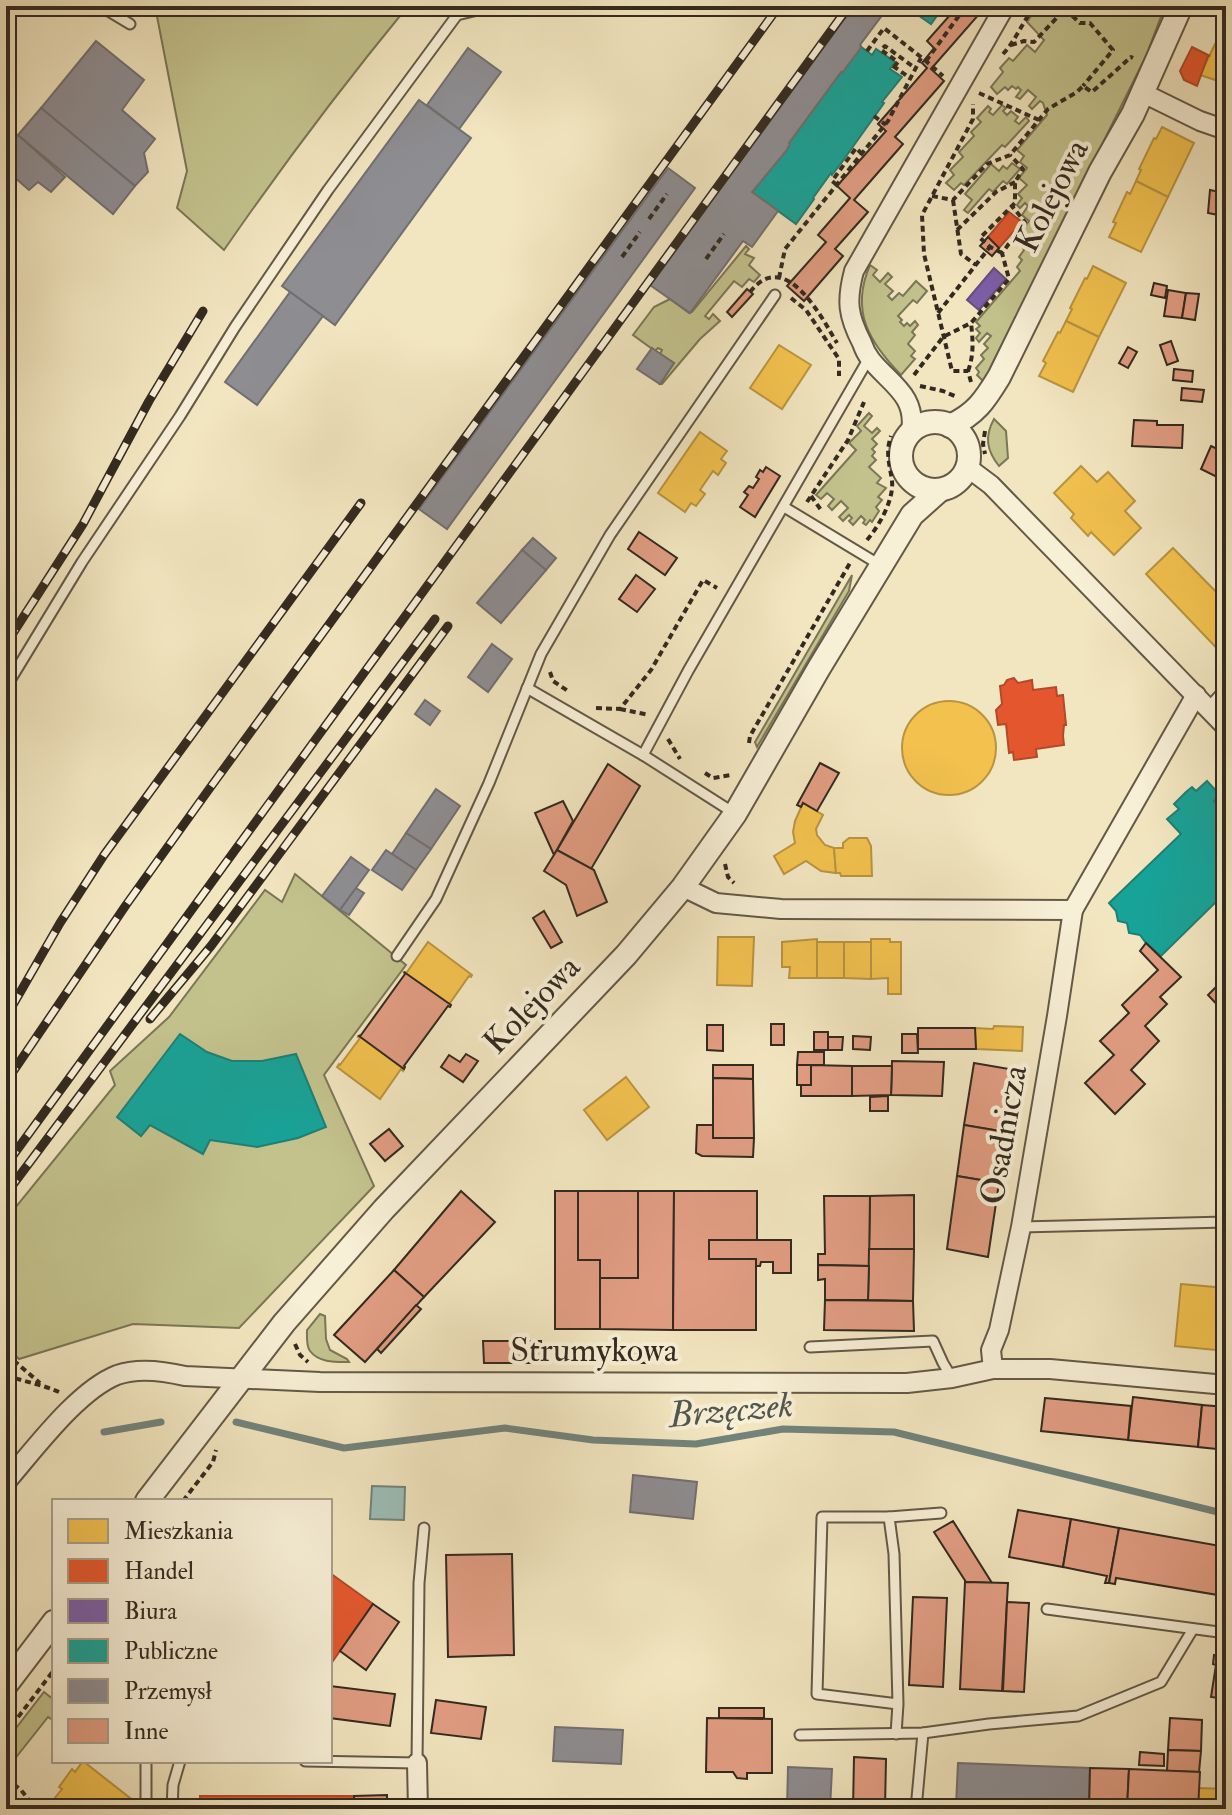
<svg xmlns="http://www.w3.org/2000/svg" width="1232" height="1815" font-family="'IM FELL Double Pica',serif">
	<rect width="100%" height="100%" fill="#f2e6c0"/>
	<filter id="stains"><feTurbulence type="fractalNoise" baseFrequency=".0025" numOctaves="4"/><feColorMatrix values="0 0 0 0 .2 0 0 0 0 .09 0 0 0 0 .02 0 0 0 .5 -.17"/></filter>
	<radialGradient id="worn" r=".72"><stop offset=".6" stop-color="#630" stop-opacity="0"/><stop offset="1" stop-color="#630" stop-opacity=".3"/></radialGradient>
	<g fill="#c3c28d" stroke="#7b7656" stroke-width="2">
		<path d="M155,6H408C343,85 282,166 224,250L177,208L187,171Z"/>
		<polygon points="1038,6 1165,6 1146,56 984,382 977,375 979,372 976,368 984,359 981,355 988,348 984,344 991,336 987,333 979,342 976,338 980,333 976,329 980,326 976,322 1020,271 1017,267 1022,260 1019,257 1024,250 1019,242 1023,236 1020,233 1029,221 1022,215 1028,206 1025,203 1020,208 1017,205 1022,198 1018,194 1027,185 1019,178 1027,168 1020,162 1024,156 1017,150 1047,115 1043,103 1040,101 1032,109 1029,106 1036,97 1028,90 1020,99 1016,97 1021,90 1018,87 1016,89 1012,86 1008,90 1005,87 997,94 991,87 1003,72 1000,68 1009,58 1013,61 1027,45 1035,52 1044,40 1027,22"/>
		<polygon points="1002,105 1006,108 1003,111 1007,115 1011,111 1018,117 1015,121 1019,124 1026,117 1029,121 1005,147 1002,145 964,185 961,183 954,190 946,183 954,175 950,170 963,157 959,152 974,136 971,132 981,122 977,118 988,106 991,109 989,112 993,115"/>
		<polygon points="1012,163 1020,169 1007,184 1003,181 993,192 989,189 968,213 964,210 972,200 965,194 991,164 999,171 1003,166 1007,169"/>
		<polygon points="746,246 749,249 745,254 754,258 749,265 760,275 754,282 749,279 742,287 734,281 705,316 709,319 713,314 720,321 700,339 662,384 660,384 674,363 660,354 662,350 658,348 655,351 633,335 654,307 670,299 689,313 692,312"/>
		<path d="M870,265L877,270L873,275L880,282L888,273L892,277L885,284L893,291L888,296L892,300L899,293L903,296L916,281L927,291L917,303L913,300L898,316L902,320L900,322L904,326L907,323L910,326L915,321L918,325L912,332L915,335L908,344L915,351L911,356L915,359L901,375C869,342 850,311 870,265Z"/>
		<polygon points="869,413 872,416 864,426 872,433 877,428 880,431 872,439 877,444 872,449 875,452 872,456 876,460 869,467 881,478 877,483 886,488 878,497 882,500 876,507 879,511 872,522 870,520 866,525 863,523 865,520 861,516 853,525 849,521 852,518 849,515 843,521 839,517 848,508 841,501 832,510 828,506 834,499 827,493 821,499 816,495 856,450 849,443 861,431 857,426"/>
		<path d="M994,419L1006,431L1008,458L999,466C987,451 984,437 994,419Z"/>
		<polygon points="852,575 849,591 757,747 755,742"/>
		<polygon points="295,874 406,965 324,1075 374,1186 239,1328 133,1324 19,1359 6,1346 6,1219 115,1085 110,1071 169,1017 265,890 282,902"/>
		<path d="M320,1314L325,1316L326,1339L330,1350L347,1359L349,1362C336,1362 319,1363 310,1351C306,1346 307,1336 307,1330Z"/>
		<polygon points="44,1692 54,1700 54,1721 48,1717 6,1770 6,1741"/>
	</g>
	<polygon fill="#9cbeb8" stroke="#72837b" stroke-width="2" points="372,1486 405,1487 404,1520 370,1519"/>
	<g fill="#f2c14e" stroke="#b99440" stroke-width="2">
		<polygon points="1215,44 1226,49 1226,89 1223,87 1224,83 1200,75"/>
		<polygon points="1162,127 1194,143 1168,197 1136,181 1141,170 1139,169 1154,138 1156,139"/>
		<polygon points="1136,181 1168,197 1141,252 1109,237 1116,223 1113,222 1127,192 1130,194"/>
		<polygon points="1093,266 1126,283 1099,337 1066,321 1072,309 1070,308 1085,278 1087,279"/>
		<polygon points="1066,321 1099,337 1073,392 1039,376 1046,363 1043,361 1058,332 1060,333"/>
		<polygon points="779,345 811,365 782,409 750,388"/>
		<polygon points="700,432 727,451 721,459 726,463 718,475 713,471 700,490 705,494 696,506 691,503 685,512 658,493"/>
		<polygon points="1081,466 1097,482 1108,472 1135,501 1125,511 1141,528 1114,555 1091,532 1088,536 1071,518 1074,514 1054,493"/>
		<polygon points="1173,548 1226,602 1226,658 1146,574"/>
		<circle cx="949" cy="748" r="47"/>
		<polygon points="803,803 823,815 816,829 817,835 825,845 834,848 836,873 821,871 806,861 784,874 774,856 795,843 793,832 795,821"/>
		<polygon points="849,838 867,838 871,846 872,876 841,876 840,873 836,873 834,848 843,848 843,843"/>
		<polygon points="718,937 754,937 752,986 717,985"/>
		<polygon points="817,939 817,978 789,978 790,967 782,967 782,942"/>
		<polygon points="871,939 890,939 890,942 901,942 901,994 888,994 888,978 871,979"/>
		<polygon points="428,942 472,975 471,977 469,976 450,1003 451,1005 404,972 407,972"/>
		<rect x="817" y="942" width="27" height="36"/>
		<polygon points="844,942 871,942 871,979 844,978"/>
		<polygon points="994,1026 1023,1027 1022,1051 976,1049 975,1028 993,1029"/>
		<polygon points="359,1036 404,1069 403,1071 401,1069 380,1099 337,1067 339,1064 340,1065 360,1038 358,1037"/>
		<polygon points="626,1077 649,1107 607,1140 584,1110"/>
		<polygon points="1181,1284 1226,1288 1226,1351 1175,1346"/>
		<polygon points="83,1761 130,1798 121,1809 46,1809 62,1789 59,1787 72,1769 75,1772"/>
		<polygon points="1199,1788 1226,1789 1226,1809 1198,1809"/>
	</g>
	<g fill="#e4572e" stroke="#af4a2a" stroke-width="2">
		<polygon points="1192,47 1210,56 1208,56 1197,86 1184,80 1180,71"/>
		<polygon points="1009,212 1022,222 999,248 988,237"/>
		<polygon points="1014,678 1018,683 1032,680 1033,690 1056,687 1057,696 1063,695 1066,725 1064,725 1063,736 1064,745 1036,749 1037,757 1014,760 1013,752 1009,753 1006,724 998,725 996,710 1002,704 1000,686 1004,685 1007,680"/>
		<polygon points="330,1573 373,1604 330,1665"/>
		<rect x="200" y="1796" width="154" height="13"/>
	</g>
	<polygon fill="#7b5ea7" stroke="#654e7e" stroke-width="2" points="994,268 1006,279 979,310 967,300"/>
	<g fill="#17a398" stroke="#1f7f74" stroke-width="2">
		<polygon points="905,6 944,6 931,24"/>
		<polygon points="860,46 872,55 876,49 895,62 890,69 902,77 882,102 884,103 842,162 832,175 831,173 813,198 814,199 796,224 752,192 786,151 790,144 789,143 841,72 842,73"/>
		<polygon points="1207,781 1220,795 1214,801 1226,813 1226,892 1161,956 1146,943 1140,935 1129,933 1127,923 1118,921 1116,911 1109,903 1181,834 1167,819 1179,809 1174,804 1186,792 1192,787 1196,791"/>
		<polygon points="180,1034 207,1052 232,1061 262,1061 296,1054 326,1127 298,1138 257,1147 210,1140 203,1154 150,1125 141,1136 117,1117"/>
	</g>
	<g fill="#8d8d92" stroke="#726f70" stroke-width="2">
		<polygon points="854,6 889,6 860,45 861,46 860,49 842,73 841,72 789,143 790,144 786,151 752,192 778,211 752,247 743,241 690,313 650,285"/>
		<polygon points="96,41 144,80 122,110 155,139 144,153 148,172 135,186 41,108"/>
		<polygon points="468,48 501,72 459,129 427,105"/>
		<polygon points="419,100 471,138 335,325 282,286"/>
		<polygon points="41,108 135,186 113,214 18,135"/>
		<polygon points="18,135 65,177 51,192 38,182 29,190 6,170 6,149"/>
		<polygon points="668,168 695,188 447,529 419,509"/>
		<polygon points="290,292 323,316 257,405 225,382"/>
		<polygon points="652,348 674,363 660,384 637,369"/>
		<polygon points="533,538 556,558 546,570 522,550"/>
		<polygon points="522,550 546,570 501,623 477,603"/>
		<polygon points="492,644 512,659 488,692 468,677"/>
		<polygon points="425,700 440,711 430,725 415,714"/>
		<polygon points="436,789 460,806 431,849 406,833"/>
		<polygon points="406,833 431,849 416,870 392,854"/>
		<polygon points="386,850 416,870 402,890 372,870"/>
		<polygon points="351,857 369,870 340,910 322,896"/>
		<polygon points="356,888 364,893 349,915 340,910"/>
		<polygon points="633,1475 697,1482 693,1519 630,1512"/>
		<polygon points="555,1727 623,1730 621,1764 553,1761"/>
		<polygon points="958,1763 1090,1768 1089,1809 956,1806"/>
		<polygon points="788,1767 832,1769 830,1809 787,1809"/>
	</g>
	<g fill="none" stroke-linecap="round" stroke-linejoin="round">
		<g stroke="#72837b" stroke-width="7">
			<polyline points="236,1422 344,1448 505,1428 593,1440 696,1444 783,1429 894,1432 1226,1514"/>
			<polyline points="104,1432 161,1422"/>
			<polyline points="6,1435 8,1434"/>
		</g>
	</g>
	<g fill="#e19d82" stroke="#332a1f" stroke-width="2">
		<polygon points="958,6 973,6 981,12 931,69 944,81 895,137 903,144 854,200 868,212 835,249 843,256 804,301 787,286 826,242 818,235 850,198 837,186 886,131 878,124 927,68 922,63 934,48 927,41"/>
		<polygon points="1210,190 1220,192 1218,215 1208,213"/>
		<polygon points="988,237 999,248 992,256 980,246"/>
		<polygon points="1154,283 1167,286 1165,298 1151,295"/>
		<polygon points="747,289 753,294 732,317 727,312"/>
		<polygon points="1168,290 1186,293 1182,318 1164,316"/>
		<polygon points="1186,293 1199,294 1195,320 1182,318"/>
		<polygon points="1171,341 1178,361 1167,365 1160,345"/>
		<polygon points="1128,347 1137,352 1128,368 1119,363"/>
		<polygon points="1174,369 1193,371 1192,382 1173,380"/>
		<polygon points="1182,388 1204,390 1202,402 1181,400"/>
		<polygon points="1134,420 1157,421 1157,425 1183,425 1182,448 1132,446"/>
		<polygon points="1211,446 1226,453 1224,466 1226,469 1221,479 1201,469"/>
		<polygon points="766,467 780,476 755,517 740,507 748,495 744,492 749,486 753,488 759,479 756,477 760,470 763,472"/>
		<polygon points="639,532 677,558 665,575 628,549"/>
		<polygon points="636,575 655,589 637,612 619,599"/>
		<polygon points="820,763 839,773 817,811 803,803 801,807 797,805"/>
		<polygon points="608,764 640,786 591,869 557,850"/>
		<polygon points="563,801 573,821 554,855 535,813"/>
		<polygon points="557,850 594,870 607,902 577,916 566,885 544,871"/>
		<polygon points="544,911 562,942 551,948 533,918"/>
		<polygon points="1146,943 1181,977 1160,997 1167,1004 1145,1026 1159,1041 1131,1070 1145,1084 1115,1114 1085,1083 1114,1055 1100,1041 1129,1013 1122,1005 1158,970 1140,951"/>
		<polygon points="404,972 451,1005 450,1007 448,1006 404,1066 405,1067 404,1069 359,1036 361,1035 405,974"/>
		<polygon points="1226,977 1226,1010 1224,1012 1208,995"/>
		<rect x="771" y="1024" width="13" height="21"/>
		<polygon points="707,1025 723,1025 723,1051 707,1050"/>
		<polygon points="918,1028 975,1028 976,1049 918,1049"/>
		<rect x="814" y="1032" width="14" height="18"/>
		<polygon points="902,1034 917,1034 918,1053 902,1053"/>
		<polygon points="853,1036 871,1037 870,1050 853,1049"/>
		<polygon points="828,1037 843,1037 842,1050 828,1050"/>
		<polygon points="798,1052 824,1052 824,1065 797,1065"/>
		<polygon points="466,1054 478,1061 463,1082 441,1067 449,1055 460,1062"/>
		<polygon points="892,1061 944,1062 942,1096 891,1095"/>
		<polygon points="974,1063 1015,1070 1006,1132 964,1125"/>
		<polygon points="713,1065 753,1065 753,1079 713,1078"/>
		<rect x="797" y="1065" width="14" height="20"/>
		<polygon points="811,1065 852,1066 852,1096 801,1096 801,1085 811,1085"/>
		<polygon points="852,1066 892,1066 891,1095 852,1096"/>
		<polygon points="713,1078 753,1079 754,1138 713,1138"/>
		<polygon points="888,1096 888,1111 870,1111 870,1097"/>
		<polygon points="697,1125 713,1125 713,1138 754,1138 753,1157 702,1156 696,1153"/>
		<polygon points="964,1125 1006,1132 999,1183 957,1176"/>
		<polygon points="389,1129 403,1146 385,1161 370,1144"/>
		<polygon points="957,1176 999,1183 988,1257 947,1249"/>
		<polygon points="461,1191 495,1222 424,1297 394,1270"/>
		<polygon points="555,1191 578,1191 578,1260 600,1260 600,1329 555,1329"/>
		<polygon points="578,1191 638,1191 638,1278 600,1278 600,1260 578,1260"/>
		<polygon points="638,1191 674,1191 673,1330 600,1329 600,1278 638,1278"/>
		<polygon points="674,1191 757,1191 757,1240 709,1240 709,1259 756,1259 756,1330 673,1330"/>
		<polygon points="914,1195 914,1249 869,1249 870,1196"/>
		<polygon points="824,1196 870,1196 869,1266 818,1265 818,1254 825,1254"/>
		<polygon points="709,1240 791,1240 791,1273 773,1273 773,1262 761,1262 760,1266 756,1266 756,1259 709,1259"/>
		<polygon points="869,1249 914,1249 913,1301 868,1300"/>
		<polygon points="818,1265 869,1266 868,1300 825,1300 825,1279 818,1280"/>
		<polygon points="394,1270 424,1297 365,1362 334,1335"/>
		<polygon points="825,1300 913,1301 914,1331 824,1330"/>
		<polygon points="416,1305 421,1309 381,1353 377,1349"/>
		<polygon points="483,1341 541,1341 541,1363 484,1363"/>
		<rect x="611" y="1353" width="37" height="10"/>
		<polygon points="1133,1397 1202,1405 1198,1447 1128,1440"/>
		<polygon points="1045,1398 1131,1406 1128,1440 1041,1431"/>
		<polygon points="1202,1405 1226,1407 1226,1450 1198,1447"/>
		<polygon points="1018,1510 1071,1519 1063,1567 1009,1557"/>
		<polygon points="1071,1519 1119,1528 1109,1583 1105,1583 1107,1576 1063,1567"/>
		<polygon points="953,1521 992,1583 966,1582 934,1532"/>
		<polygon points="1119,1528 1226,1547 1218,1595 1116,1578 1115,1584 1109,1583"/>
		<polygon points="1226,1550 1226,1596 1218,1595"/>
		<polygon points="512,1554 514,1655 448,1657 446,1555"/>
		<polygon points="965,1582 1008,1583 1002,1691 960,1689"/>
		<polygon points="913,1597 947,1598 943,1687 909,1685"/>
		<polygon points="1007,1602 1029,1603 1024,1692 1003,1691"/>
		<polygon points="373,1604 399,1622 366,1670 340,1651"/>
		<polygon points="1214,1655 1226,1657 1226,1699 1211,1697 1216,1665 1213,1664"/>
		<polygon points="330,1686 395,1694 390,1726 330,1718"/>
		<polygon points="436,1700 486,1707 481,1739 431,1733"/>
		<rect x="719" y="1708" width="45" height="10"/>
		<polygon points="707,1718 772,1719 772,1773 747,1773 747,1779 737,1778 733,1772 706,1772"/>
		<polygon points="1170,1718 1202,1720 1201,1751 1168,1750"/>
		<polygon points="1168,1750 1201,1751 1199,1772 1167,1771"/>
		<polygon points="1140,1752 1164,1754 1164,1766 1139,1765"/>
		<polygon points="854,1757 886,1759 885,1809 853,1809"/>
		<polygon points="1090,1768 1129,1769 1127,1809 1089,1809"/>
		<polygon points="1129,1769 1200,1772 1198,1809 1127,1809"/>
		<polygon points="387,1795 387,1809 354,1809 354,1796"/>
	</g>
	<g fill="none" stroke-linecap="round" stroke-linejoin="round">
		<defs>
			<g id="service">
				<polyline points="100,6 130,24"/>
				<polyline points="784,507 880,565"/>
				<polyline points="6,687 82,562 180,416 235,327 328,190 457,15 494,6"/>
				<polyline points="527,688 643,755"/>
				<polyline points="1208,708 1226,688"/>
				<polyline points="734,813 643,755 688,671 869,358"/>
				<polyline points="397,956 436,899 489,783 541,654 610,535 775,295"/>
				<polyline points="1021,1227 1226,1222"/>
				<polyline points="810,1347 933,1341 943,1363 952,1378"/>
				<polyline points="889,1517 941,1513"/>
				<polyline points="1047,1609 1226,1633"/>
				<polyline points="896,1734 898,1704 894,1554 889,1517 822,1517 817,1694 898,1704"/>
				<polyline points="800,1735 923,1733 989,1724 1078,1716 1161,1682 1193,1629"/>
				<polyline points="305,1761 417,1763 419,1583 424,1528"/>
				<polyline points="146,1809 146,1762"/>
				<polyline points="172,1809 173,1785 180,1761"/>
				<polyline points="916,1809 923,1733"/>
			</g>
			<g id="minor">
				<polyline points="1143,93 1200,121 1226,130"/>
				<path d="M911,432C917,395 890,384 871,360C867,355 864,349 862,343C848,316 846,301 854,271L1005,6"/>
				<polyline points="967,467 991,485 1226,727"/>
				<polyline points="683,887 716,903 781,909 1073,910 1196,695"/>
				<polyline points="993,1369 991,1350 999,1330 1021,1227 1057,1016 1073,910"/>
				<path d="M6,1482C34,1450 77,1391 117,1375C139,1367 164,1371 185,1376L320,1382L907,1383L952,1378L993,1369H1050L1226,1385"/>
				<polyline points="417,1763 418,1809"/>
			</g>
			<g id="tertiary">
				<circle cx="935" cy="456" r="34"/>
				<path d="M950,426C976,414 985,400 999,377L1100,172L1133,114L1181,6"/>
				<polyline points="147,1501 284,1323 384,1209 626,955 683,887 735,814 819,668 912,515 940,490"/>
				<polyline points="6,1685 54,1622"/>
			</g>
		</defs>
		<use href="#service" stroke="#635947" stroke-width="13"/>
		<use href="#minor" stroke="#635947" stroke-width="22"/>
		<use href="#tertiary" stroke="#635947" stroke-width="26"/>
		<g stroke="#332a1f" stroke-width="4" stroke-dasharray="6 4" stroke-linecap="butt">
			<polyline points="1065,9 1080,23 1090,23 1113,50 1083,86"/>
			<polyline points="1011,45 1024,41 1034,42 1065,9 1061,6"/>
			<polyline points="867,51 884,28 926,61 943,76"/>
			<path d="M1003,54C1016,40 1023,21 1035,6"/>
			<polyline points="926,61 966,6"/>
			<polyline points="893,66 910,78"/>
			<polyline points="894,67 898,62 881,50 885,46 915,68"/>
			<polyline points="979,93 1039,120"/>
			<polyline points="874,116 886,125"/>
			<polyline points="837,185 832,181 856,148 861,153"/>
			<polyline points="932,196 953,200 987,164 1010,155 1048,109 1077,92 1083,86 1092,92 1131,57 1133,58"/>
			<polyline points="953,200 961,254 976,265"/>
			<polyline points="649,219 667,194"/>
			<polyline points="957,230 996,192 1015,182"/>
			<polyline points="1002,253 990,247 980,238 1015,203 1015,182 1023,169 1010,155"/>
			<polyline points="622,257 640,232"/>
			<polyline points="706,259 724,234"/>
			<polyline points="779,278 785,249 888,121 921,58"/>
			<path d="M750,292C785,247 821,316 837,343"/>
			<polyline points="791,298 806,310 839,359 839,376"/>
			<polyline points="938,313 993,243"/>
			<path d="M968,371C974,355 973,340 971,323"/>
			<polyline points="914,375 943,337 971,323 1009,279 1002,253 1025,222 1012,206"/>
			<polyline points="971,382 968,371 952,371 924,254 922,215 973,119 973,104"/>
			<polyline points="920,386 943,391 957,397"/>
			<polyline points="985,431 983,444 985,454"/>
			<polyline points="811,496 821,510"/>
			<polyline points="807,502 848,440 864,402"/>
			<path d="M867,540C879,526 894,500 892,481C890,465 885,453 891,436"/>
			<polyline points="550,672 553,681 568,691"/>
			<polyline points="596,708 620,709 651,670 703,580 717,588"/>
			<polyline points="620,709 649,715"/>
			<polyline points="668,739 680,759"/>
			<polyline points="749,743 750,736 850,563"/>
			<polyline points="705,773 713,778 731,775"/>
			<polyline points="725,864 728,877 734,883"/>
			<polyline points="295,1344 300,1355 308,1362"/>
			<polyline points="6,1354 40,1383"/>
			<path d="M6,1375C24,1382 41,1384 59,1392"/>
			<polyline points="183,1501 213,1462 216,1450"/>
			<polyline points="6,1733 54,1670"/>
			<polyline points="6,1778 21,1790 36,1809"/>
			<polyline points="27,1809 29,1807 31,1809"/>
		</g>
		<use href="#service" stroke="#f7efd6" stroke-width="9"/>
		<use href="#minor" stroke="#f7efd6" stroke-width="18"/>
		<use href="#tertiary" stroke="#f7efd6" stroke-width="22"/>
		<defs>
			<g id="rail">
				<polyline points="6,644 83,524 149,401 203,311"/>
				<polyline points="10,1010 60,923 104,855 361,503"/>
				<polyline points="150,1019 211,946 448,626"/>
				<polyline points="6,1082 126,905 207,792 779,6"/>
				<polyline points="6,1165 849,6"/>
				<polyline points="6,1194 435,619"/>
			</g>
		</defs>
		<use href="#rail" stroke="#332a1f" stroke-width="9"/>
		<use href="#rail" stroke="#f7efd6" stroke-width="6" stroke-dasharray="18" stroke-linecap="butt"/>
	</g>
	<g text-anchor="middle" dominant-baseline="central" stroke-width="8" stroke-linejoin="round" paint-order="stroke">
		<g font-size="34" fill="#332a1f" stroke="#f7efd6">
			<text transform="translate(1052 196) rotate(-63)">Kolejowa</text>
			<text transform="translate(532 1005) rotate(-46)">Kolejowa</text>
			<text transform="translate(1004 1135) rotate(-80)">Osadnicza</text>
			<text x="594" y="1350">Strumykowa</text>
		</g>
		<g font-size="36" font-style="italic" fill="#52564d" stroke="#f7efd6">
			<text transform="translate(731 1410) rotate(-5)">Brzęczek</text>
		</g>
	</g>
	<rect width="1232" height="1815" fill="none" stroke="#f2e6c0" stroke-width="32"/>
	<rect x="8" y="8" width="1216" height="1799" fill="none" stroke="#332a1f" stroke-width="4"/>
	<rect x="16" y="16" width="1200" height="1783" fill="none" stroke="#332a1f" stroke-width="2"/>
	<rect x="52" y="1499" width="280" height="264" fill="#f7efd6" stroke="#a9a08d" stroke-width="2"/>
	<rect x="68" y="1519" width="40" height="24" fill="#f2c14e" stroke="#a9a08d" stroke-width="2"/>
	<text x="124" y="1539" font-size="24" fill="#332a1f">Mieszkania</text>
	<rect x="68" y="1559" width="40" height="24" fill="#e4572e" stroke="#a9a08d" stroke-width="2"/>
	<text x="124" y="1579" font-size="24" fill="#332a1f">Handel</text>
	<rect x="68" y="1599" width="40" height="24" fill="#7b5ea7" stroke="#a9a08d" stroke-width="2"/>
	<text x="124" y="1619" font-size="24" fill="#332a1f">Biura</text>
	<rect x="68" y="1639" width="40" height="24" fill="#17a398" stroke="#a9a08d" stroke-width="2"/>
	<text x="124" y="1659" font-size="24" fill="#332a1f">Publiczne</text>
	<rect x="68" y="1679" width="40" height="24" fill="#8d8d92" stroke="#a9a08d" stroke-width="2"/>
	<text x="124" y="1699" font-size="24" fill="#332a1f">Przemysł</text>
	<rect x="68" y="1719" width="40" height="24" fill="#e19d82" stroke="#a9a08d" stroke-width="2"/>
	<text x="124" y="1739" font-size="24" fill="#332a1f">Inne</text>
	<rect width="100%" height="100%" filter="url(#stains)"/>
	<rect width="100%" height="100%" fill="url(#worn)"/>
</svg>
